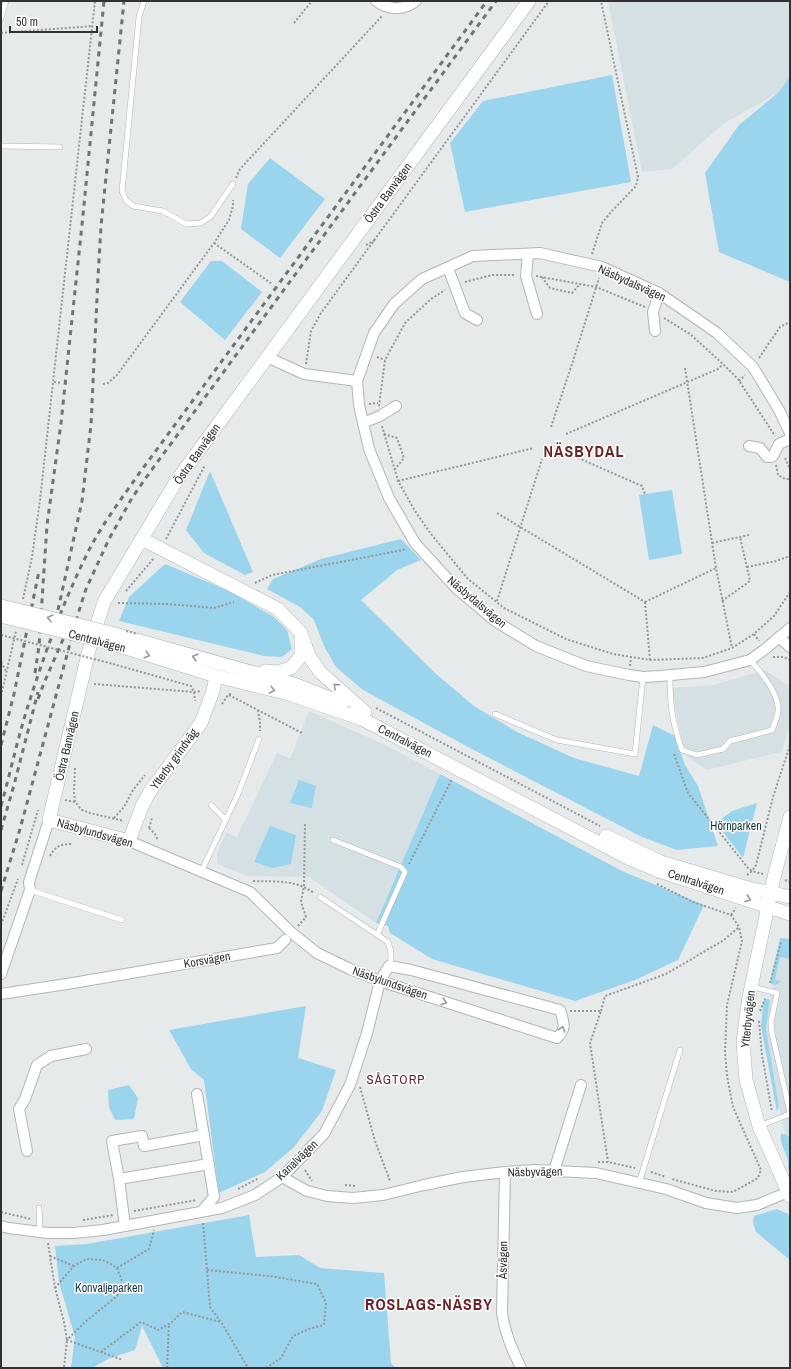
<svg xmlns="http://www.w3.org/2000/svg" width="791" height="1369" font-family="'Archivo Narrow',sans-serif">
	<rect width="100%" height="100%" fill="#e6eaeb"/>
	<g fill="#d5e0e5">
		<polygon points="608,1 790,1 790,76 779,92 723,124 672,169 642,172"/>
		<polygon points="765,670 789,686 790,687 790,726 781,752 706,770 685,755 671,688 714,685"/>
		<polygon points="309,711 381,743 440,774 376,923 309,877 247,876 217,864 217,853 226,833 237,837 277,753 290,759"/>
		<polygon points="780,957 790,959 790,1137 785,1134 779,1107 766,1029 770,1000"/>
	</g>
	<g fill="#9bd4ed">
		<polygon points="612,75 631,182 465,212 450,143 483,101"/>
		<polygon points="790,76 790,282 719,252 705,173 739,125 779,92"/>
		<polygon points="270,158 325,199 280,258 241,229 248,184"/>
		<polygon points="211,261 222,261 262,292 225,340 180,302"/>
		<polygon points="210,471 253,572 245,575 204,553 186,530"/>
		<polygon points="672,490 682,554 649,560 639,495"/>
		<polygon points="401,539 421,560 397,570 361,600 435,673 474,706 517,732 574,758 639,776 653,725 675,736 685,765 698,786 718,846 677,850 642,837 470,748 363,690 336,667 324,646 314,620 300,607 267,589 273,579 321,559"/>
		<polygon points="165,564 229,591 274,617 287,630 292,649 282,657 264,656 119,621 129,597"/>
		<polygon points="440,774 622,871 704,905 678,960 635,980 575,1001 432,959 390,933 388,926 376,923"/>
		<polygon points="299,780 316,786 312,808 290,803"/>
		<polygon points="757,803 743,858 716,823 732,811"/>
		<polygon points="270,826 296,835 291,864 272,868 254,862"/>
		<polygon points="780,938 790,939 790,959 780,957 775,980 781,981 778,984 774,985 770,983"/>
		<polygon points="764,998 770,1000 766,1029 779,1107 777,1112 761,1026"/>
		<polygon points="306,1006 298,1058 336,1070 322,1111 294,1147 265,1172 219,1193 204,1080 191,1069 169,1030"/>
		<polygon points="129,1085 138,1098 134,1119 115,1120 109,1107 108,1090"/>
		<path d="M781,1134H785L790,1137V1174C788,1169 788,1167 788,1162C787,1151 779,1145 781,1134Z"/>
		<polygon points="777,1209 788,1214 790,1218 790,1260 756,1232 753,1222 754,1216"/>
		<polygon points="249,1215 256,1257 299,1255 320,1268 384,1273 391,1363 396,1368 163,1368 142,1326 135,1350 110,1358 92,1368 71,1368 75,1337 59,1282 55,1246 87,1244"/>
	</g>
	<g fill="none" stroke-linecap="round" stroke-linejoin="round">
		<defs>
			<g id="service">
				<polyline points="144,1 139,17 122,191 126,200 133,206 163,211 186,224 201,223 211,216 233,184"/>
				<polyline points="1,18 6,1"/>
				<polyline points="1,146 60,147"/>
				<path d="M670,676C670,705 672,722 682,750L697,755L723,749L730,741L772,730C774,724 777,718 778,712C780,695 761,672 750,660"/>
				<polyline points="495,714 557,740 635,754 643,677"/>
				<polyline points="211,805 226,820"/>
				<polyline points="333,840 401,867 405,872 377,935"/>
				<polyline points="201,872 238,794 259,739"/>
				<polyline points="30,890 122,920"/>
				<path d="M320,897L388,942C391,950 393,958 389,966"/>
				<polyline points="753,987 777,993 771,1022 772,1033 790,1113"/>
				<polyline points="759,1126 790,1114"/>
				<polyline points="639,1183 680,1050"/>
				<polyline points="39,1208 40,1232"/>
			</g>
			<g id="minor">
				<path d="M376,1C388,10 404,11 416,1"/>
				<polyline points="528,254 526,276 537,314"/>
				<polyline points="448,268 465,313 477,320"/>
				<polyline points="655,331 653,312 659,293"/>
				<polyline points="267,357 304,374 357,381 359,405 369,449 389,498 415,543 456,588 495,621 536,646 586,666 629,675 643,677 660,676 704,672 750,660 764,650 790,628"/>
				<polyline points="357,381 374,333 394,304 422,279 473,256 540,253 602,267 659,293 717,333 753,367 779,410 790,433"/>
				<polyline points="363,423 380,416 396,406"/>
				<polyline points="749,446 760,448 767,457 771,457 773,456 779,444 790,439"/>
				<polyline points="779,637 790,647"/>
				<polyline points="1,974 30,890 29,882 49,820"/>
				<polyline points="1,994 73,983 277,948 285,940"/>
				<polyline points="197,1094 214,1197 202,1211"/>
				<polyline points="204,1135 144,1146 142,1136 112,1141 119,1179 209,1164"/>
				<polyline points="27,1151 19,1109 25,1099 37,1065 51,1056 86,1049"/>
				<polyline points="554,1171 581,1085"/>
				<path d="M505,1172L502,1313C505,1334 512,1349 521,1368"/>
				<polyline points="282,1177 307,1191 327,1196 353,1198 383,1195 424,1185 463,1177 505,1172 535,1170 596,1173 666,1189 706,1203 737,1208 757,1205 788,1192"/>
				<polyline points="119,1179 125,1226"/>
				<path d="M1,1226L9,1228L48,1233H74L103,1230L222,1208L255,1195L282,1177L324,1134L350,1085L367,1033L380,981L389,966L411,970L560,1010C564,1023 567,1028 557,1038L380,981L350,969L317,953L292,933L250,892L129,841"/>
			</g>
			<g id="tertiary">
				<polyline points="142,539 278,609 301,633 309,656 320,672 365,712"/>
				<polyline points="115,634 294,684 342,703"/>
				<polyline points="110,643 216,676 289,694 362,719 628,858 659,871 790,914"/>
				<polyline points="265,671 278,672 291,668 301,656 301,640"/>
				<polyline points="216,676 213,691 201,723 151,790 142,806 129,841 49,820 89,650 104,602 177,480 529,1"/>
				<polyline points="790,817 774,877 749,997 743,1042 746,1080 759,1126 790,1196"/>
				<polyline points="606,836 661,862 748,888 790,897"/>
			</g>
		</defs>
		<use href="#service" stroke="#b2b5b6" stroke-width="6"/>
		<use href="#minor" stroke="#b2b5b6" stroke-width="12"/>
		<use href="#tertiary" stroke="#b2b5b6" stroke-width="14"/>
		<g stroke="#959898" stroke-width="2" stroke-dasharray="2 2" stroke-linecap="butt">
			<polyline points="294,23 312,1"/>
			<polyline points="1,33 93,26"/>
			<polyline points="236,178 240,169 383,15"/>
			<polyline points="214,243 272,284"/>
			<polyline points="366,245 375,240"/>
			<polyline points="592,254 602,223 611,212 636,186 638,177 601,1"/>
			<polyline points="536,276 596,287 645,307"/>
			<polyline points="542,277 550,288 572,293 580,284"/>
			<polyline points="465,282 492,275 516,275"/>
			<polyline points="664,318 690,334 723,364 738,379 775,436"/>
			<polyline points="377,357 385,360"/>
			<polyline points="759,358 780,327 790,322"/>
			<polyline points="306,364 311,331 321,313 549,1"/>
			<polyline points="685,368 716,568 732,648"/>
			<polyline points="739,381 745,375"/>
			<polyline points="54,382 61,383"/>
			<polyline points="103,384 108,383 117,375 214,243 229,220 233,206 233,200"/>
			<polyline points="369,404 378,403"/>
			<polyline points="379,406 385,360 405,323 431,299 445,290"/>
			<polyline points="382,426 398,481 415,511 431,534 468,579 504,608 566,639 613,654 650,660 703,658 732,648 754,634 774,616 790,592"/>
			<polyline points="551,427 573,361 599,278"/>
			<polyline points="384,434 397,438 404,458 395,469"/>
			<polyline points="566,434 718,369 723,364"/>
			<polyline points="567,453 642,486 645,494"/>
			<polyline points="785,458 790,469"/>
			<polyline points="776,465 778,475 785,479 790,479"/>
			<polyline points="398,481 534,448"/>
			<polyline points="497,513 645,602"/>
			<polyline points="166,539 205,465"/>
			<polyline points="712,543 749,535"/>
			<polyline points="747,567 776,561 790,556"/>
			<polyline points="255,583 272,575 403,550 406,548"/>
			<polyline points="126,591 154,558"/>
			<polyline points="23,599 32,557 40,500 95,1"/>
			<polyline points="497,601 542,459"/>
			<polyline points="722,601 750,581 740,537"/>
			<polyline points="645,602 716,568"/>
			<polyline points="645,602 650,660"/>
			<polyline points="118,603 167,604 214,608 234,602"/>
			<polyline points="754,634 759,641"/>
			<polyline points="773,657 783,657 790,660"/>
			<polyline points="1,662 6,671"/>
			<polyline points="113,664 191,686 194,692 195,701"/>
			<polyline points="630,666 631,657"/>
			<polyline points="94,684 194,692 201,691"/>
			<polyline points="229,695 302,733"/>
			<polyline points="1,696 16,631"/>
			<polyline points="222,704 228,695 232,693"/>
			<polyline points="376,708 600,826"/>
			<polyline points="258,710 260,722 260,731"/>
			<polyline points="674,754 688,793 748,868 752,871 763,874"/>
			<polyline points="75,768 74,792 75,802 82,810 90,813 124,821"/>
			<polyline points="65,800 75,802"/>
			<polyline points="114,818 124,807 133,790 145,775"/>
			<polyline points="149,828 152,818"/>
			<polyline points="149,828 155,834 158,841"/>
			<path d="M50,856C55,846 61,844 72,844"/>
			<polyline points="409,864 452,779"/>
			<polyline points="22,865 38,810"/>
			<polyline points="747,875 752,871 756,865 773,797 790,745"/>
			<polyline points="785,880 790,882"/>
			<path d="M253,881C277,882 294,879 314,893"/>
			<polyline points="657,884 693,902 731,915 739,927 742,941 727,1005 725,1053 727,1076 733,1107 761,1170 758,1178 733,1192 716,1191 672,1179"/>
			<polyline points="731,915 736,908"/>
			<polyline points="1,925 18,879"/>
			<polyline points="298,926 306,917 301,902 304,886 305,823"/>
			<polyline points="770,983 781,942"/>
			<polyline points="570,1011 601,1011 590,1043 608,1162"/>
			<polyline points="601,1011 605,996 666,974 724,940 739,927"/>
			<polyline points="760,1011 765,999"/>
			<polyline points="759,1021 762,1055 772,1112"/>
			<polyline points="360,1087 375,1141 390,1181"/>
			<polyline points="598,1162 608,1162 635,1168"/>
			<polyline points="305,1170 312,1181"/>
			<polyline points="651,1172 666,1177"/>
			<polyline points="345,1185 356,1186"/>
			<polyline points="238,1189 259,1178"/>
			<polyline points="134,1211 197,1200"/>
			<polyline points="1,1212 31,1219"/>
			<polyline points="83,1220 114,1215"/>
			<polyline points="203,1223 210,1307 223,1325 248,1368"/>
			<polyline points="48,1243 55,1288 64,1322 67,1340 64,1368"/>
			<polyline points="50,1256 74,1266"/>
			<polyline points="117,1268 149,1249 154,1230"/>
			<polyline points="207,1270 269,1276 317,1284 326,1303 324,1325 309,1329 293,1336 281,1358 266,1368"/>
			<polyline points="55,1288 73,1267 86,1259 103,1260 111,1264 117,1268 122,1281 117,1296 85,1322 67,1340 123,1360"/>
			<polyline points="101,1352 141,1322 158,1330 171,1323 182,1312 221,1322"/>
			<polyline points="167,1368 169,1324"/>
		</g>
		<use href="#service" stroke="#fff" stroke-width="5"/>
		<use href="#minor" stroke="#fff" stroke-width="10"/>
		<use href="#tertiary" stroke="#fff" stroke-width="13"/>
		<g stroke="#717475" stroke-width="3" stroke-dasharray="5 5" stroke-linecap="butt">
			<polyline points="58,610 82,501 91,425 98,277 101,226 124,1"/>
			<polyline points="35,673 39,646 47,525 61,423 82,225 104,1"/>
			<polyline points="38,699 44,683 71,621"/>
			<polyline points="1,745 14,694 39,571"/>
			<path d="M1,806C10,774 17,741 27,709C43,658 62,605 86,556C100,527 120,501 138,475L487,1"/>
			<polyline points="1,830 14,785 38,692"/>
			<polyline points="1,891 20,829 78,614 86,589 109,539 132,498 145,479 496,1"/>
		</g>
		<defs>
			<g id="tertiary-bridge">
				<polyline points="1,606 115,634"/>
				<polyline points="1,616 110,643"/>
			</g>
		</defs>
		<use href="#tertiary-bridge" stroke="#b2b5b6" stroke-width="14" stroke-linecap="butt"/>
		<g stroke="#959898" stroke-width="2" stroke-dasharray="2 2" stroke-linecap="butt">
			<polyline points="126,631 138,634"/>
			<polyline points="1,635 113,664"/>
		</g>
		<use href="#tertiary-bridge" stroke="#fff" stroke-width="13"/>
	</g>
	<defs><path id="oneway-chevron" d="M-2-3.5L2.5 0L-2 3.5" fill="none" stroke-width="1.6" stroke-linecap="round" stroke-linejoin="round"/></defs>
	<g stroke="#989999">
		<use href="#oneway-chevron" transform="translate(50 618) rotate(-166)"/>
		<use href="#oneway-chevron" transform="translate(147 655) rotate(17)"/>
		<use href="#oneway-chevron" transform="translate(195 657) rotate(-164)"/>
		<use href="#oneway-chevron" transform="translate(336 686) rotate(-138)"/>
		<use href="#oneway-chevron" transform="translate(272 690) rotate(14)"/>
		<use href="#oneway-chevron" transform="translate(748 899) rotate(21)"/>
		<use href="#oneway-chevron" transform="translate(444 1002) rotate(18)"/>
		<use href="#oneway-chevron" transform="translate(562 1029) rotate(-72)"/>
	</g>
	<g text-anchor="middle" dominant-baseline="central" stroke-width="3" stroke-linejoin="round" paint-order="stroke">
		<g font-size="12" fill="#313333" stroke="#fff">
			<text transform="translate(388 193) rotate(-54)">Östra Banvägen</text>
			<text transform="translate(632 283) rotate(24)">Näsbydalsvägen</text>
			<text transform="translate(197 454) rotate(-55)">Östra Banvägen</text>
			<text transform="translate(477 602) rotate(40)">Näsbydalsvägen</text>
			<text transform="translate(97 641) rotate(15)">Centralvägen</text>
			<text transform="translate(405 741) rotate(27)">Centralvägen</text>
			<text transform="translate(67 746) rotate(-77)">Östra Banvägen</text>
			<text transform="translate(174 759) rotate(-54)">Ytterby grindväg</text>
			<text transform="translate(95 833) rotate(16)">Näsbylundsvägen</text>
			<text transform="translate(696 882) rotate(18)">Centralvägen</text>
			<text transform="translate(207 960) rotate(-10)">Korsvägen</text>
			<text transform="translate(390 983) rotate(19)">Näsbylundsvägen</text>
			<text transform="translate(748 1019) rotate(-84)">Ytterbyvägen</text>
			<text transform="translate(297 1160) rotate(-44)">Kanalvägen</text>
			<text transform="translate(535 1172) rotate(-1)">Näsbyvägen</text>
			<text transform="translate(503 1260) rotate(-89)">Åsvägen</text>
		</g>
		<g font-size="12" fill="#103644" stroke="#fff">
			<text x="736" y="826">Hörnparken</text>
			<text x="109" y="1288">Konvaljeparken</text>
		</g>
		<g font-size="13" letter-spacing="1" fill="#6b2527" stroke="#fff">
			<text x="396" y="1079">SÅGTORP</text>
		</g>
		<g font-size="16" font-weight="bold" letter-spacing="1" fill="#6b2527" stroke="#fff">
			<text x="584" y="451">NÄSBYDAL</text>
			<text x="429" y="1304">ROSLAGS-NÄSBY</text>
		</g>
	</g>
	<rect width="791" height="1369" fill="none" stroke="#313333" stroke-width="4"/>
	<path d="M10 26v6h87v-6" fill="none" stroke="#313333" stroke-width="2"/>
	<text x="16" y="26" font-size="12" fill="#313333" stroke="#ffffff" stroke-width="3" paint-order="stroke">50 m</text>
</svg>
